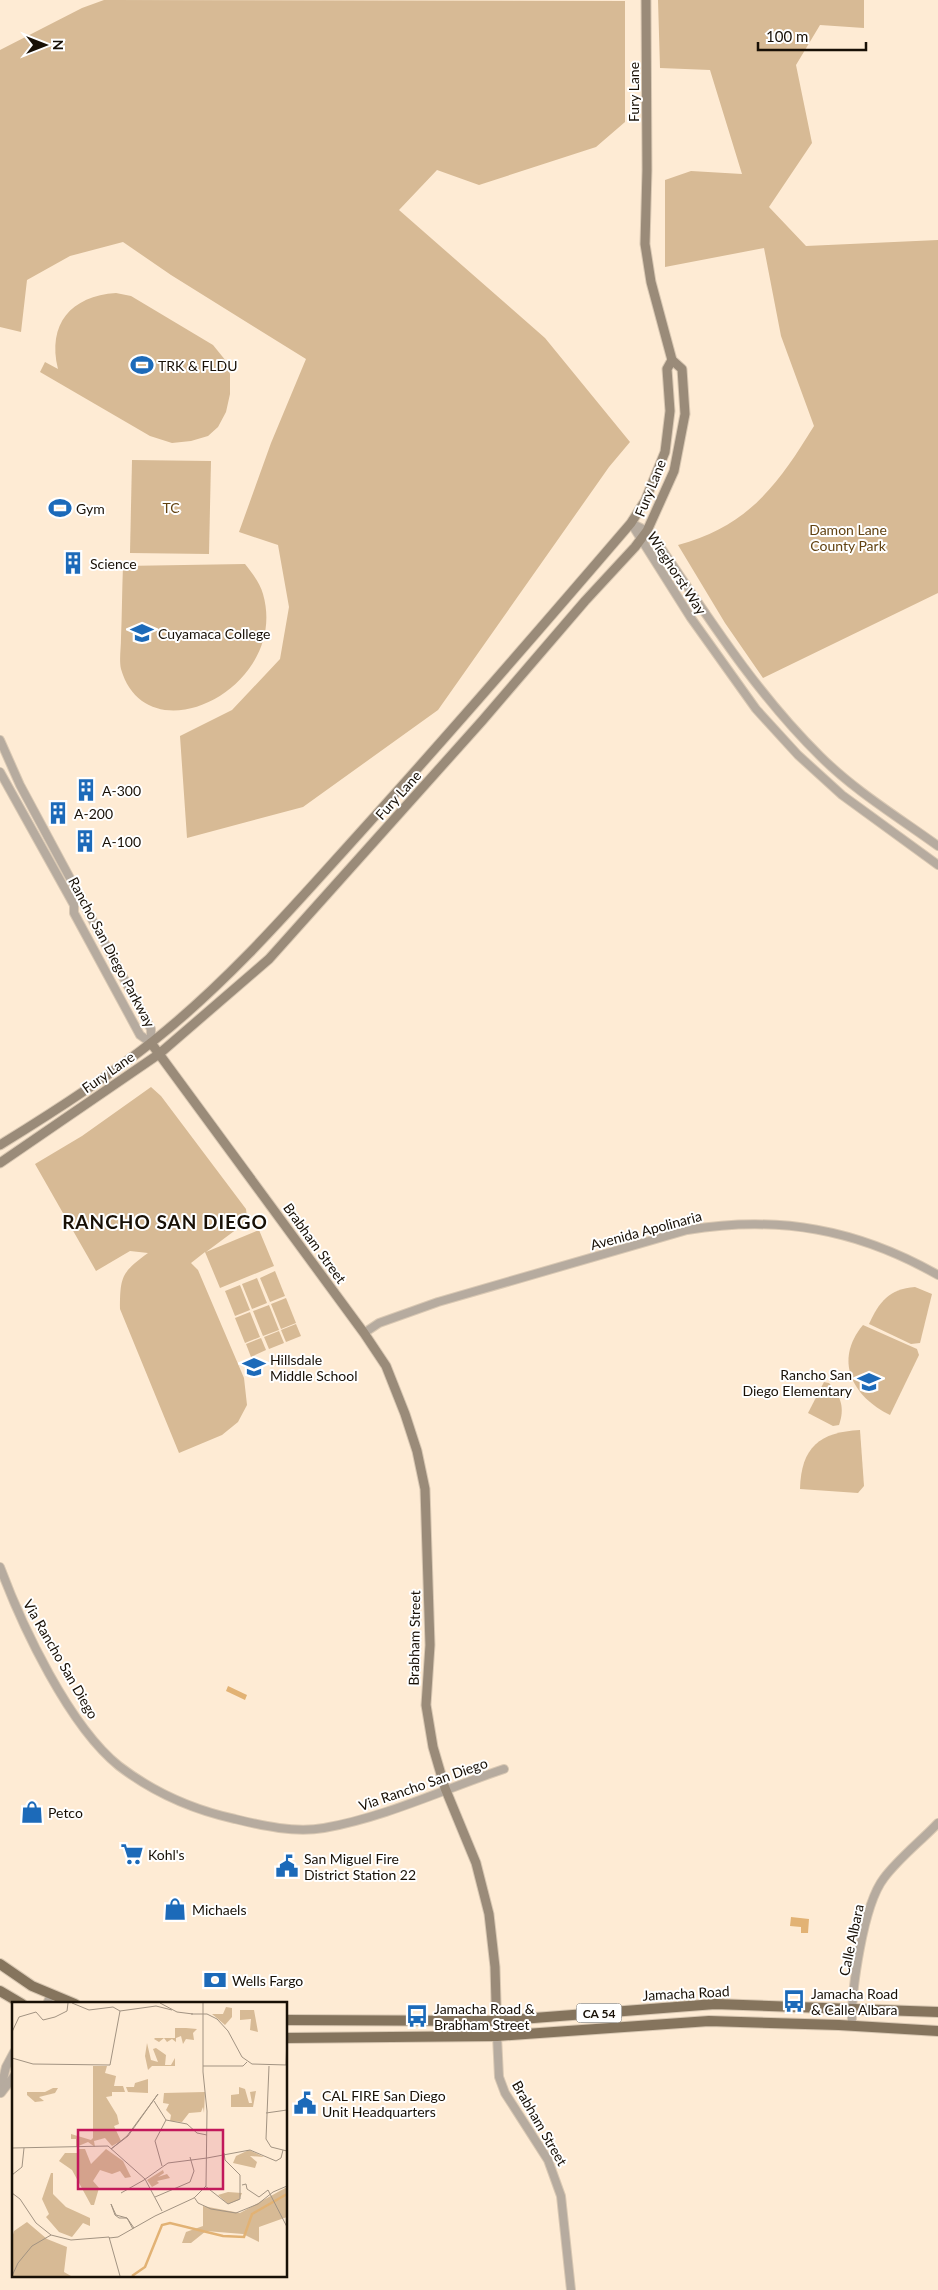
<svg xmlns="http://www.w3.org/2000/svg" width="938" height="2290" font-family="Lato,sans-serif">
	<rect width="100%" height="100%" fill="#feebd4"/>
	<g fill="#d7ba95">
		<polygon points="104,0 625,1 625,122 596,147 479,185 437,170 399,210 545,338 630,442 609,467 438,710 303,807 187,838 180,736 232,710 280,659 289,607 278,545 239,532 271,443 306,359 171,275 123,242 70,256 27,280 21,332 0,327 0,50 82,8"/>
		<path d="M658,0H864V28L820,25L796,65L812,143L769,207L806,246L938,240V593L763,678L725,623L678,545C748,526 777,486 814,426L781,336L764,248L665,267V180L691,171L742,174L710,70L660,68Z"/>
		<path d="M116,293L131,296L213,345L226,361L230,374V394L226,412L218,427L208,436L191,441L172,443L150,436L40,372L45,362L58,369C47,324 71,296 116,293Z"/>
		<polygon points="132,460 211,461 209,554 130,553"/>
		<path d="M245,564C252,573 260,583 263,594C290,688 147,759 121,669C119,660 121,648 121,638C122,614 122,590 123,566Z"/>
		<path d="M151,1087L161,1096L246,1209L247,1217L245,1223L206,1252L259,1230L274,1266L220,1288L205,1252L191,1263L198,1270L244,1378L247,1405L238,1422L222,1435L179,1453L120,1309C120,1276 122,1272 148,1253L130,1251L96,1271L35,1164L82,1136Z"/>
		<polygon points="275,1271 285,1296 270,1302 260,1278"/>
		<polygon points="257,1278 267,1303 252,1309 242,1284"/>
		<polygon points="240,1285 250,1310 235,1316 225,1291"/>
		<path d="M915,1287L932,1294L920,1343L911,1344L869,1324C879,1302 889,1289 915,1287Z"/>
		<polygon points="286,1298 296,1323 281,1329 271,1304"/>
		<polygon points="269,1305 279,1330 263,1336 253,1311"/>
		<polygon points="250,1312 260,1337 245,1343 235,1318"/>
		<polygon points="296,1324 301,1336 286,1342 281,1330"/>
		<path d="M863,1325L917,1349L919,1355L890,1415C853,1397 833,1361 863,1325Z"/>
		<polygon points="279,1331 284,1343 269,1349 264,1337"/>
		<polygon points="261,1338 266,1350 251,1357 246,1344"/>
		<path d="M824,1382L829,1383C841,1396 845,1408 839,1425L833,1426L808,1413Z"/>
		<path d="M860,1430L864,1486L858,1493L800,1489C801,1447 820,1432 860,1430Z"/>
	</g>
	<g fill="#e2b274">
		<polygon points="228,1686 247,1695 245,1700 226,1691"/>
		<polygon points="791,1917 809,1919 808,1933 801,1933 801,1927 790,1926"/>
	</g>
	<g fill="none" stroke-linecap="round" stroke-linejoin="round">
		<defs>
			<g id="tertiary">
				<polyline points="631,523 691,618 756,709 798,755 842,795 938,865"/>
				<path d="M631,523L647,531L655,539C706,614 755,692 820,756C855,791 898,817 938,846"/>
				<polyline points="0,740 20,785 151,1029 151,1043"/>
				<polyline points="0,772 74,905 74,913 140,1035 151,1043"/>
				<path d="M364,1333L379,1323L438,1302L687,1230C779,1215 857,1229 938,1275"/>
				<path d="M0,1567C22,1626 69,1726 119,1766C153,1792 194,1810 235,1819C263,1826 295,1833 324,1828C386,1817 444,1789 504,1769"/>
				<polyline points="47,2004 51,1994"/>
				<path d="M852,2026C851,1991 863,1905 884,1878C899,1858 921,1841 938,1823"/>
				<polyline points="497,2036 499,2077 505,2093 548,2160 561,2196 571,2290"/>
				<polyline points="0,2092 6,2067 14,2052"/>
				<polyline points="1,2093 14,2076"/>
			</g>
			<g id="secondary">
				<polyline points="151,1043 364,1333 386,1366 405,1414 417,1451 425,1489 430,1645 426,1705 433,1747 445,1788 476,1863 489,1914 495,1967 497,2036"/>
				<path d="M0,1145C52,1113 104,1080 152,1042C228,982 292,908 357,836C450,733 541,628 631,523L645,501L665,452L670,411L667,369L672,360"/>
				<polyline points="0,1163 159,1054 269,959 482,721 585,601 635,547 647,531 674,471 685,414 682,369 672,360 651,282 645,244 647,170 646,0"/>
			</g>
			<g id="primary">
				<polyline points="0,1964 32,1986 75,2004"/>
				<polyline points="0,1991 22,2004"/>
				<polyline points="286,2020 496,2021 715,2004 938,2012"/>
				<polyline points="286,2038 497,2036 709,2021 839,2025 938,2031"/>
			</g>
		</defs>
		<use href="#tertiary" stroke="#d9c8b3" stroke-width="10"/>
		<use href="#secondary" stroke="#d9c8b3" stroke-width="11"/>
		<use href="#primary" stroke="#d9c8b3" stroke-width="12"/>
		<use href="#tertiary" stroke="#b6ab9f" stroke-width="8"/>
		<use href="#secondary" stroke="#9a8b79" stroke-width="9"/>
		<use href="#primary" stroke="#85745d" stroke-width="10"/>
	</g>
	<defs>
		<symbol id="stadium-bare" viewBox="-9 -9 18 18"><path d="M0-5a6.5 5 0 1 0 0 10a6.5 5 0 1 0 0-10ZM-3.5-1.8h7v3.6h-7Z" fill="#1c6ab9" stroke="#fff" stroke-width="2.5" paint-order="stroke"/></symbol>
		<symbol id="building-bare" viewBox="-9 -9 18 18"><path d="M-4-6H4V6H1V3H-1V6H-4ZM-2.5-4.3h1.7v1.8h-1.7ZM.8-4.3h1.7v1.8H.8ZM-2.5-1h1.7V.8h-1.7ZM.8-1h1.7V.8H.8Z" fill="#1c6ab9" stroke="#fff" stroke-width="2.5" paint-order="stroke"/></symbol>
		<symbol id="university-bare" viewBox="-9 -9 18 18"><path d="M0-5L7-2L0 1L-7-2ZM-4 1L0 2.5L4 1V4Q0 6-4 4Z" fill="#1c6ab9" stroke="#fff" stroke-width="2.5" paint-order="stroke"/></symbol>
		<symbol id="school-bare" viewBox="-9 -9 18 18"><path d="M0-5L7-2L0 1L-7-2ZM-4 1L0 2.5L4 1V4Q0 6-4 4Z" fill="#1c6ab9" stroke="#fff" stroke-width="2.5" paint-order="stroke"/></symbol>
		<symbol id="shop-bare" viewBox="-9 -9 18 18"><path d="M-5-2.5h2.3a2.7 3.5 0 0 1 5.4 0H5L5.5 6h-11ZM-1.5-2.5h3a1.5 2.3 0 0 0-3 0Z" fill="#1c6ab9" stroke="#fff" stroke-width="2.5" paint-order="stroke"/></symbol>
		<symbol id="supermarket-bare" viewBox="-9 -9 18 18"><path d="M-6-5.5h2.5l.6 2H6L4.5 2H-2.5L-4.4-4H-6ZM-1.5 3.2a1.3 1.3 0 1 0 .1 0ZM3 3.2a1.3 1.3 0 1 0 .1 0Z" fill="#1c6ab9" stroke="#fff" stroke-width="2.5" paint-order="stroke"/></symbol>
		<symbol id="civic-bare" viewBox="-9 -9 18 18"><path d="M-.6-6.5H3V-4.5H.6V-3L4-1V1h2V6H-6V1h2V-1L-.6-3ZM-1.2 2.5V6h2.4V2.5Z" fill="#1c6ab9" stroke="#fff" stroke-width="2.5" paint-order="stroke"/></symbol>
		<symbol id="bank-bare" viewBox="-9 -9 18 18"><path d="M-6-4H6V4H-6ZM0-2.3a2.3 2.3 0 1 0 0 4.6a2.3 2.3 0 1 0 0-4.6Z" fill="#1c6ab9" stroke="#fff" stroke-width="2.5" paint-order="stroke"/></symbol>
		<symbol id="bus-bare" viewBox="-9 -9 18 18"><path d="M-5-6H5V4H4V6H2V4H-2V6H-4V4H-5ZM-3.5-4V0h7V-4ZM-3.5 1.2v1.5H-2V1.2ZM2 1.2v1.5H3.5V1.2Z" fill="#1c6ab9" stroke="#fff" stroke-width="2.5" paint-order="stroke"/></symbol>
	</defs>
	<g fill-rule="evenodd">
		<use href="#stadium-bare" x="126" y="349" width="32" height="32"/>
		<use href="#stadium-bare" x="44" y="492" width="32" height="32"/>
		<use href="#building-bare" x="57" y="547" width="32" height="32"/>
		<use href="#university-bare" x="126" y="617" width="32" height="32"/>
		<use href="#building-bare" x="70" y="774" width="32" height="32"/>
		<use href="#building-bare" x="42" y="797" width="32" height="32"/>
		<use href="#building-bare" x="69" y="825" width="32" height="32"/>
		<use href="#school-bare" x="238" y="1351" width="32" height="32"/>
		<use href="#school-bare" x="853" y="1366" width="32" height="32"/>
		<use href="#shop-bare" x="16" y="1796" width="32" height="32"/>
		<use href="#supermarket-bare" x="116" y="1838" width="32" height="32"/>
		<use href="#civic-bare" x="271" y="1850" width="32" height="32"/>
		<use href="#shop-bare" x="159" y="1893" width="32" height="32"/>
		<use href="#bank-bare" x="199" y="1964" width="32" height="32"/>
		<use href="#bus-bare" x="778" y="1985" width="32" height="32"/>
		<use href="#bus-bare" x="401" y="2000" width="32" height="32"/>
		<use href="#civic-bare" x="289" y="2087" width="32" height="32"/>
	</g>
	<g text-anchor="middle" dominant-baseline="central" stroke-width="4" stroke-linejoin="round" paint-order="stroke">
		<rect fill="#fff" stroke="#5d5851" stroke-width="1" x="576.5" y="2003.5" width="45" height="19" rx="4"/>
		<g font-size="12" font-weight="bold" fill="#181006">
			<text x="599" y="2013">CA 54</text>
		</g>
		<g font-size="14" fill="#181006" stroke="#fff">
			<text transform="translate(633 92) rotate(-90)">Fury Lane</text>
			<text transform="translate(650 488) rotate(-68)">Fury Lane</text>
			<text transform="translate(677 573) rotate(57)">Wieghorst Way</text>
			<text transform="translate(398 795) rotate(-48)">Fury Lane</text>
			<text transform="translate(112 952) rotate(62)">Rancho San Diego Parkway</text>
			<text transform="translate(108 1072) rotate(-35)">Fury Lane</text>
			<text transform="translate(646 1230) rotate(-15)">Avenida Apolinaria</text>
			<text transform="translate(315 1243) rotate(54)">Brabham Street</text>
			<text transform="translate(414 1638) rotate(-89)">Brabham Street</text>
			<text transform="translate(61 1659) rotate(60)">Via Rancho San Diego</text>
			<text transform="translate(423 1784) rotate(-19)">Via Rancho San Diego</text>
			<text transform="translate(851 1940) rotate(-78)">Calle Albara</text>
			<text transform="translate(686 1993) rotate(-3)">Jamacha Road</text>
			<text transform="translate(540 2123) rotate(60)">Brabham Street</text>
		</g>
		<g font-size="14" fill="#181006" stroke="#fff" text-anchor="start">
			<text x="158" y="365">TRK &amp; FLDU</text>
			<text x="76" y="508">Gym</text>
			<text x="90" y="563">Science</text>
			<text x="158" y="633">Cuyamaca College</text>
			<text x="102" y="790">A-300</text>
			<text x="74" y="813">A-200</text>
			<text x="102" y="841">A-100</text>
			<text x="270" y="1359">Hillsdale<tspan x="270" dy="16">Middle School</tspan></text>
			<text x="852" y="1374" text-anchor="end">Rancho San<tspan x="852" dy="16">Diego Elementary</tspan></text>
			<text x="48" y="1812">Petco</text>
			<text x="148" y="1854">Kohl's</text>
			<text x="304" y="1858">San Miguel Fire<tspan x="304" dy="16">District Station 22</tspan></text>
			<text x="192" y="1909">Michaels</text>
			<text x="232" y="1980">Wells Fargo</text>
			<text x="811" y="1993">Jamacha Road<tspan x="811" dy="16">&amp; Calle Albara</tspan></text>
			<text x="434" y="2008">Jamacha Road &amp;<tspan x="434" dy="16">Brabham Street</tspan></text>
			<text x="322" y="2095">CAL FIRE San Diego<tspan x="322" dy="16">Unit Headquarters</tspan></text>
		</g>
		<g font-size="14" fill="#624211" stroke="#fff">
			<text x="171" y="507">TC</text>
			<text x="848" y="529">Damon Lane<tspan x="848" dy="16">County Park</tspan></text>
		</g>
		<g font-size="19" font-weight="bold" letter-spacing="1" fill="#181006" stroke="#fff">
			<text x="165" y="1221">RANCHO SAN DIEGO</text>
		</g>
	</g>
	<g transform="translate(12 2002)">
		<rect width="275" height="275" fill="#feebd4"/>
		<path d="M214,5L220,6V15L213,23L200,12H211ZM228,8H242L246,30L238,28L239,17L228,18ZM163,26H174V32V26L185,27L181,31L182,38L174,37L171,42L169,34L164,36V40L160,37L155,40L152,36L147,40L142,37L143,36H163ZM135,41L139,58L146,60L141,47L144,46L154,53L153,63H159L163,56V64H140L136,68L133,54ZM81,64H95L93,71L104,74L102,84H111L113,90H100V94L94,95L105,113L107,122L102,124L109,139L100,144L93,136L82,139L83,145L76,140L64,145V137H59V132L79,138L81,136ZM136,77V91L116,90L114,85H122L123,81ZM227,85L233,87L237,101H240L238,90L244,89L241,105H219V93L227,92ZM41,86H46L43,91L27,95L32,99L23,100L15,93V90H33ZM193,90L192,111L191,105L189,110L177,111L170,120L158,119L159,113L154,108L157,102L151,101L152,91ZM66,147H73L79,162L94,147L111,159L119,175L113,176L108,169L100,172L88,168L81,179L87,186L82,203H79L60,168L47,159L53,151H65ZM237,148L252,155L238,154L245,160L243,166L221,161L224,154ZM151,168L152,171L146,175L155,172L158,176L145,179L147,181L140,185L135,178ZM39,171H41V192L54,205L78,216V224L71,221L60,235L47,230L34,215L37,212L30,197ZM275,185V215L247,225V240L231,232L194,229L179,241H170L174,230L191,224V204L228,211ZM216,190L230,191L227,198L216,202L206,193ZM15,220L35,237L55,245L52,270L59,274H0V236L2,229Z" fill="#d7ba95"/>
		<path fill="none" stroke="#e2b274" stroke-width="2.5" d="M120,274L133,265L150,223L158,221L211,234L232,235L240,212L275,192"/>
		<path fill="none" stroke="#a29382" stroke-width="1" d="M60,1L77,8L101,5L108,9M148,1L165,10L181,12M179,12H195L205,17L216,29L230,55L240,62L275,63M0,30L7,15L24,10L31,18L43,15L55,9L56,1M0,56L21,62L98,63L108,9L144,4L160,8M274,63L275,33M191,64H231L235,60M257,64L254,137L259,145L275,149M146,92L116,134L99,147L115,134ZM142,99L154,118L175,122L185,131L195,133M254,111L275,108M0,146L96,144L133,177L150,209M195,156L238,148L264,159L269,156L271,148M150,164L143,139L154,118M0,173L10,165L12,146M132,178L156,161L195,156M230,183L234,182L235,187L247,195L256,188L275,225M193,184L216,202L228,197V173L213,158L212,151M0,191L8,197L24,221L39,233L59,238L97,235L108,274M109,191L132,178M143,195L178,180L182,169L178,155M182,195L186,201L199,207L224,211L246,202L261,190L275,184M121,227L115,216H107L103,213L99,202L104,213L115,216L122,226M97,236L106,235L143,214L182,196L194,184L195,109L191,70V1M0,274L6,261L20,244L39,233"/>
		<path fill="#c2185b" fill-opacity="0.15" stroke="#c2185b" stroke-width="2.5" d="M66,128H211V187H66Z"/>
		<rect width="275" height="275" fill="none" stroke="#181006" stroke-width="2.5"/>
	</g>
	<g transform="translate(45 45) rotate(90)" stroke="#ffffff" stroke-width="4" paint-order="stroke">
	<path d="M0-4L9 19L0 12L-9 19Z" fill="#181006"/>
	<text y="-8" font-size="14" font-weight="bold" text-anchor="middle" fill="#181006">N</text>
	</g>
	<path d="M758 42v8h108v-8" fill="none" stroke="#181006" stroke-width="2.5"/>
	<text x="766" y="42" font-size="15" fill="#181006" stroke="#ffffff" stroke-width="4" paint-order="stroke">100 m</text>
</svg>
